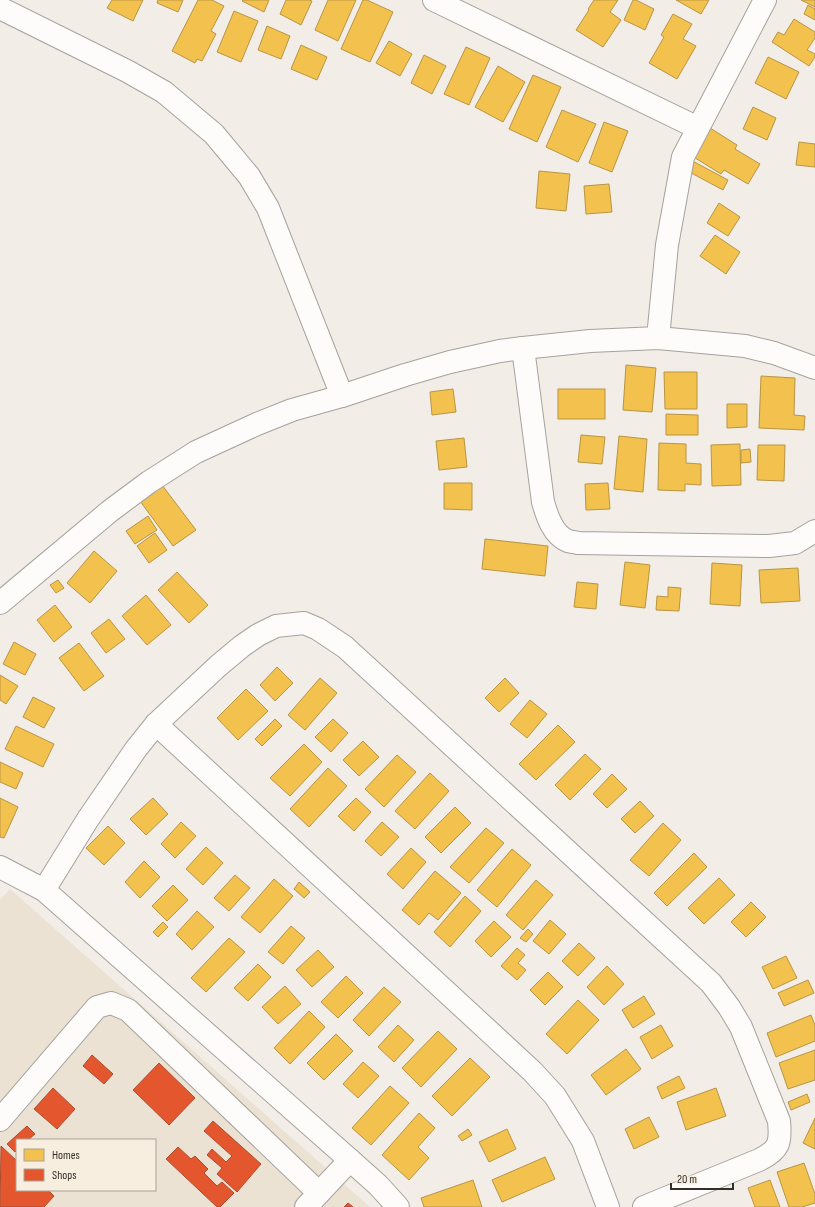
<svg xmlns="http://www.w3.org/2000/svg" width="815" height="1207" font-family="'Sofia Sans Condensed',sans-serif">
	<rect width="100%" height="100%" fill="#f2ede6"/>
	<path fill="#ebe2d4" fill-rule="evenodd" d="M10,889L370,1207H0V900ZM17,1140H155V1190H17Z"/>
	<g fill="#f2c14e" stroke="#b99543">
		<polygon points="112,0 143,0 133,21 107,8"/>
		<polygon points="158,0 183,0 178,12 157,3"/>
		<polygon points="198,0 212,0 224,6 211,31 216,34 202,61 197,59 195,63 172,51"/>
		<polygon points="243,0 269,0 264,12 242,1"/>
		<polygon points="286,0 309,0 312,1 301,25 280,14"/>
		<polygon points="328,0 356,0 338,41 315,30"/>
		<polygon points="363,0 367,0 393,12 370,62 341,49"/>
		<polygon points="594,0 618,0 610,12 621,20 603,47 576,30 589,10 588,9"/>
		<polygon points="633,0 636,0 654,9 645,30 624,20"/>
		<polygon points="676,0 709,0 701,14"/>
		<polygon points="801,0 815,0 815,7"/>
		<polygon points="808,5 815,9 815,20 804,14"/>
		<polygon points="234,11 258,21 241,62 217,52"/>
		<polygon points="673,14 692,24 683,39 696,46 677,79 649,63 664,37 661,35"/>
		<polygon points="794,19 815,32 815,38 807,50 815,54 815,57 809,66 772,42 778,32 784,35"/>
		<polygon points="267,26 290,36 281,59 258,50"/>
		<polygon points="389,41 412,54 400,76 376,63"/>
		<polygon points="301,45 327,57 317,80 291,69"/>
		<polygon points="466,47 490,58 469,105 444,94"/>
		<polygon points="424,55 446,66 432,94 411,83"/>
		<polygon points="768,57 799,72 786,99 755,83"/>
		<polygon points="498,66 525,82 503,122 475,107"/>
		<polygon points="533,75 561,87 537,142 509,129"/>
		<polygon points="753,107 776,118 767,140 743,129"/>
		<polygon points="562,110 596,124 578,162 546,147"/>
		<polygon points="604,122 628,131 612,172 589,163"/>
		<polygon points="710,128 737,145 735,149 760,164 748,184 724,170 721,174 692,156"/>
		<polygon points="799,142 815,144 815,167 796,165"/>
		<polygon points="687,158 728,180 723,190 682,168"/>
		<polygon points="539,171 570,174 566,211 536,208"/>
		<polygon points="609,184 612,212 586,214 584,186"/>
		<polygon points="719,203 740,217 728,236 707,223"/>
		<polygon points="715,235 740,252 726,274 700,256"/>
		<polygon points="626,365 656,368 652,412 623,410"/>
		<polygon points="664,372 697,372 697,409 665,409"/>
		<polygon points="761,376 795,378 794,415 805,416 804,430 759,428"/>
		<polygon points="453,389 456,412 432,415 430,392"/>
		<rect x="558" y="389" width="47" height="30"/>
		<polygon points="727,404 747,404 747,427 727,428"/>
		<polygon points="666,414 698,415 698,435 666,435"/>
		<polygon points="581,435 605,437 602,464 578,462"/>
		<polygon points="619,436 647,439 643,492 614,489"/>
		<polygon points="464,438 467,467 439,470 436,441"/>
		<polygon points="659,443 686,444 686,463 701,464 701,485 685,484 685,491 658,490"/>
		<polygon points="740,444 741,485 712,486 711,445"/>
		<polygon points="758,445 785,445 784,481 757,480"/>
		<polygon points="750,449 751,462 741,463 741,450"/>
		<polygon points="444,483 472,483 472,510 444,509"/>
		<polygon points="608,483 610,509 586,510 585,484"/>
		<polygon points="162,485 196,530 173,546 140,501"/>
		<polygon points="148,516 157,530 135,544 126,531"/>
		<polygon points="155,533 167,550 149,563 137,546"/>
		<polygon points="485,539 548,546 545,576 482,569"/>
		<polygon points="94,551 117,571 90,603 67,583"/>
		<polygon points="625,562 650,565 645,608 620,605"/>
		<polygon points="712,563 742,565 740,606 710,604"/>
		<polygon points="798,568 800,601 761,603 759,570"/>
		<polygon points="177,572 208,605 189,623 158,590"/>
		<polygon points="58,580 64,588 56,593 50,585"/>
		<polygon points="577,582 598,584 596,609 574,607"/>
		<polygon points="668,587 681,588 679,611 656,610 657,596 668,597"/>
		<polygon points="146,595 171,625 147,645 122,616"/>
		<polygon points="55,605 72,627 54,642 37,620"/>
		<polygon points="109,619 125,639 106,653 91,633"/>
		<polygon points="14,642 36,654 25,675 3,664"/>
		<polygon points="79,643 104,676 84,691 59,658"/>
		<polygon points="277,667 293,683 275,701 260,685"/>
		<polygon points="0,675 18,686 6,704 0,700"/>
		<polygon points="320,678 337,693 305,730 288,715"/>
		<polygon points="505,678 519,693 499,712 485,698"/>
		<polygon points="246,689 268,711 238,740 217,718"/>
		<polygon points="33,697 55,708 44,728 23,717"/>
		<polygon points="530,700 547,714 527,738 510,724"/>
		<polygon points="275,719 282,726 262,746 255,739"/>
		<polygon points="333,719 348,733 331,752 315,737"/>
		<polygon points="558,725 575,742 536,780 519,764"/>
		<polygon points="16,726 54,744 43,767 5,749"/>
		<polygon points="363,741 379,757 359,776 343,760"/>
		<polygon points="304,744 322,762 290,796 270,778"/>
		<polygon points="585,754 601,769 570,800 555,785"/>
		<polygon points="397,755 416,772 384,807 365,789"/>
		<polygon points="0,762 23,773 16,789 0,782"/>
		<polygon points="328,768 347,786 309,827 290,809"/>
		<polygon points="430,773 449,791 415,829 395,811"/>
		<polygon points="612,774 627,789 607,808 593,794"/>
		<polygon points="0,798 18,807 4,838 0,837"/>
		<polygon points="153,798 168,814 146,835 130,819"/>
		<polygon points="356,798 371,812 354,831 338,816"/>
		<polygon points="640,801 654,816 635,833 621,819"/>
		<polygon points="455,807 471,823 441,853 425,837"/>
		<polygon points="181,822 196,836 175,858 161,844"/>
		<polygon points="382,822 399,837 381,856 365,841"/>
		<polygon points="663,823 681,840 649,876 630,860"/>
		<polygon points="108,826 125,843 104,865 86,848"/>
		<polygon points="486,828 504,843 469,883 450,867"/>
		<polygon points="206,847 223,863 203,885 186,869"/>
		<polygon points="411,848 426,862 403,889 387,874"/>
		<polygon points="512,849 531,865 497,907 477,890"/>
		<polygon points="694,853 707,867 667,906 654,893"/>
		<polygon points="144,861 160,877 140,898 125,882"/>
		<polygon points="435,871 461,893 438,920 429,913 419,925 402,910"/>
		<polygon points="235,875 250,888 229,911 214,898"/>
		<polygon points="719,878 735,895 704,924 688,908"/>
		<polygon points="274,879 293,896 260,933 241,917"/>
		<polygon points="536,880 553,895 523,930 506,915"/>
		<polygon points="299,882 310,892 304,898 294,889"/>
		<polygon points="173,885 188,900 167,921 152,906"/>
		<polygon points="465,896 481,911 450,947 434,932"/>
		<polygon points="751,902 766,917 746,937 731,922"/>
		<polygon points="197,911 214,927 192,950 176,934"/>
		<polygon points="550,920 566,934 549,954 533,941"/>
		<polygon points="494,921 511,937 491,957 475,941"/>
		<polygon points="163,922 168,927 158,937 153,932"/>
		<polygon points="291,926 305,938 283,964 268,952"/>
		<polygon points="528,929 533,934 526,942 520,938"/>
		<polygon points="229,938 245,952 206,992 191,978"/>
		<polygon points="579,943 595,958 578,976 562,961"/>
		<polygon points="517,948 525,955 518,963 526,970 517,980 501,966"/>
		<polygon points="318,950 334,967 312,987 296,970"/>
		<polygon points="786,956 797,978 773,989 762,967"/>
		<polygon points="258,964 271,977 248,1001 234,988"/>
		<polygon points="607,966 624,984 604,1005 587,987"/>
		<polygon points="548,972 563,987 545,1005 530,990"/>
		<polygon points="346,976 363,993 338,1018 321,1002"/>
		<polygon points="808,980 814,993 784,1006 778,993"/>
		<polygon points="285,986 301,1004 278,1024 262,1007"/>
		<polygon points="384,987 401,1002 369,1036 353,1020"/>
		<polygon points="644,996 655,1014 633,1028 622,1010"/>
		<polygon points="578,1000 599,1020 567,1054 546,1034"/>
		<polygon points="309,1011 325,1027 290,1064 274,1048"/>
		<polygon points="811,1015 815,1025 815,1041 776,1057 767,1033"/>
		<polygon points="398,1025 414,1040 394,1062 378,1047"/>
		<polygon points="661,1025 673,1046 652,1059 640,1037"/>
		<polygon points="438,1031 457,1049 421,1087 402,1068"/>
		<polygon points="336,1034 353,1051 324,1080 307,1063"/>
		<polygon points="626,1049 641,1069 606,1095 591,1075"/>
		<polygon points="815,1050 815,1080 788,1089 779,1063"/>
		<polygon points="470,1058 490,1077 452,1116 432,1096"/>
		<polygon points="363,1062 379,1076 358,1098 343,1084"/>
		<polygon points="679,1076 685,1088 662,1099 657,1087"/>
		<polygon points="390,1086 409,1103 371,1145 352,1128"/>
		<polygon points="716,1088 726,1116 686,1130 677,1102"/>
		<polygon points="807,1094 810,1102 791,1110 788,1102"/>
		<polygon points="419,1113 435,1128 418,1147 429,1158 409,1180 382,1155"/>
		<polygon points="649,1117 659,1137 634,1149 625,1129"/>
		<polygon points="815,1118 815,1149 803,1143"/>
		<polygon points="468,1129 472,1135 462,1141 458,1136"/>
		<polygon points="507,1129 516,1149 489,1162 479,1142"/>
		<polygon points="545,1157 555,1179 502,1202 492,1180"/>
		<polygon points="804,1163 815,1194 815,1203 802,1207 789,1207 777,1172"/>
		<polygon points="473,1180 482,1207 424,1207 421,1198"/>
		<polygon points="770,1180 780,1207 755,1207 748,1188"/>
	</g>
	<g fill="#e4572e" stroke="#af4b2d">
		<polygon points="92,1055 113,1074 104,1084 83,1066"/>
		<polygon points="159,1063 195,1098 169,1125 133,1090"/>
		<polygon points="53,1088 75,1109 57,1129 34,1109"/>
		<polygon points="213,1121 261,1164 237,1192 217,1174 222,1168 207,1155 212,1149 226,1162 232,1156 204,1131"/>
		<polygon points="27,1126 35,1134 28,1140 17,1140 17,1150 15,1152 7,1144"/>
		<polygon points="1,1146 17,1161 17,1190 48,1190 54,1196 44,1207 0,1207"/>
		<polygon points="178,1147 191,1159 195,1156 208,1169 204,1173 217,1186 222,1182 234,1193 220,1207 217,1207 166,1159"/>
		<polygon points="348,1203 353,1207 344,1207"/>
	</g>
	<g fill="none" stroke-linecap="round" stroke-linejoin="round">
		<defs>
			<g id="minor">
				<polyline points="434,0 698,128"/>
				<polyline points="0,8 127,71 164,92 214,134 249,176 268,208 342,396"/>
				<polyline points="658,338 667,245 683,157 765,0"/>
				<path d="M523,348L543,502C547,516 553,535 568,541C571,542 575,542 578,543L769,546L795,543L815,531"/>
				<polyline points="0,603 110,511 149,482 196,452 257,424 292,410 342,396 405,375 450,362 500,351 523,348 590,341 658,338 745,346 774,353 815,368"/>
				<polyline points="156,724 532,1071 555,1096 583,1141 608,1207"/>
				<polyline points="0,867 44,890 350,1160 378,1185 398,1207"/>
				<path d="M44,890L88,819L136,749L156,724L218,666L242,646L258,635L276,626L304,623L318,629L345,647L711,983L729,1007L741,1027L779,1121C781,1142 780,1150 759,1160L644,1207"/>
				<polyline points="0,1120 97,1007 111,1003 128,1010 319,1193"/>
				<polyline points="306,1207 350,1160"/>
			</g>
		</defs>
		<use href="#minor" stroke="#a5a29c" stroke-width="24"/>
		<use href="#minor" stroke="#fdfcfb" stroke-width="22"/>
	</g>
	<rect x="16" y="1139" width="140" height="52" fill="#f8eee0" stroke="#a9a297"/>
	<rect x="24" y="1149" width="20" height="12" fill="#f2c14e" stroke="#a9a297"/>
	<text x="52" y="1159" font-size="12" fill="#332f2a">Homes</text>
	<rect x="24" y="1169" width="20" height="12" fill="#e4572e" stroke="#a9a297"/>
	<text x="52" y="1179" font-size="12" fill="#332f2a">Shops</text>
	<path d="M671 1183v6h62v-6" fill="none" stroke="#332f2a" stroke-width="2"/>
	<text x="677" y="1183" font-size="12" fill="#332f2a" stroke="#f8eee0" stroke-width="3" paint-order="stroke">20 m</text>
</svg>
